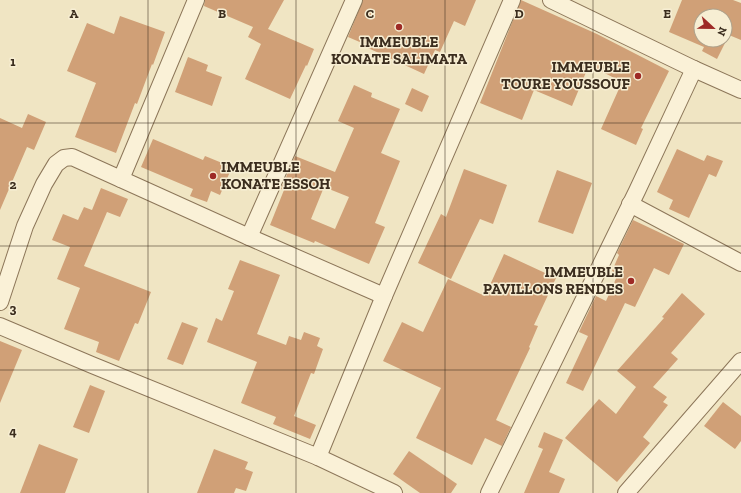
<svg xmlns="http://www.w3.org/2000/svg" width="741" height="493" font-family="'Zilla Slab',serif">
	<rect width="100%" height="100%" fill="#f0e5c3"/>
	<g fill="#d0a077" fill-rule="evenodd">
		<polygon points="205,0 284,0 268,29 314,49 307,66 306,65 290,99 245,79 261,44 248,37 253,27 204,6"/>
		<polygon points="363,0 476,0 465,26 454,21 440,52 435,50 424,74 368,48 369,46 348,37"/>
		<polygon points="521,0 597,34 669,71 641,128 643,129 636,145 601,129 622,82 589,65 572,106 534,90 522,120 480,103"/>
		<path d="M682,0H733L741,3V40L729,35L717,59L702,51L704,47L669,32ZM701,16H725V40H701Z"/>
		<polygon points="120,16 165,32 153,65 152,64 137,104 135,103 116,153 75,137 96,83 67,71 87,23 114,34"/>
		<polygon points="188,57 208,65 206,71 222,77 212,106 175,92"/>
		<path d="M354,85L372,93L371,97L400,109L381,153L400,161L375,223L385,227L369,264L315,241L314,243L270,225L284,190L281,189L295,156L335,172L354,128L338,121ZM324,187L349,197L335,229L311,219Z"/>
		<polygon points="412,88 429,96 422,112 405,104"/>
		<polygon points="28,114 46,122 34,150 27,147 0,210 0,118 22,128"/>
		<polygon points="153,139 203,160 205,156 232,167 220,195 211,191 207,202 190,196 193,189 141,167"/>
		<polygon points="677,149 704,161 707,155 723,161 716,177 709,174 689,218 669,209 673,200 657,192"/>
		<polygon points="464,169 507,185 493,224 480,219 451,279 418,263 441,214 446,217"/>
		<polygon points="557,170 592,183 573,234 538,222"/>
		<polygon points="101,188 128,199 120,217 107,212 84,266 151,292 138,324 135,323 119,361 96,352 99,342 64,329 80,288 57,279 70,247 52,240 63,214 78,220 84,207 92,210"/>
		<polygon points="633,220 684,244 669,275 654,268 635,307 625,303 583,391 566,383 588,336 579,332 596,296 606,301 618,274 612,271 619,255 617,253"/>
		<polygon points="504,254 556,278 534,325 538,326 529,347 530,348 496,420 511,427 502,446 485,438 472,465 416,438 441,388 383,361 402,322 423,332 448,279 485,296"/>
		<polygon points="240,260 280,275 257,334 286,345 289,336 301,340 304,332 320,338 317,346 323,349 314,374 311,373 294,416 316,425 310,439 273,424 276,417 241,403 257,362 207,342 216,318 222,321 234,291 228,289"/>
		<polygon points="682,293 705,314 671,353 678,359 653,387 667,397 663,402 668,405 643,437 650,443 617,482 565,438 599,399 616,414 636,387 617,371 664,318 662,317"/>
		<polygon points="182,322 198,328 183,365 167,359"/>
		<polygon points="0,341 22,350 0,403"/>
		<polygon points="90,385 105,391 89,433 73,427"/>
		<polygon points="723,402 741,416 741,441 735,449 704,426"/>
		<polygon points="544,432 563,440 549,472 565,479 559,493 524,493 543,449 538,447"/>
		<polygon points="39,444 78,459 65,493 20,493"/>
		<polygon points="214,449 248,462 245,469 253,472 246,491 236,488 234,493 197,493"/>
		<polygon points="409,451 457,484 451,493 420,493 393,474"/>
	</g>
	<g fill="none" stroke-linecap="round" stroke-linejoin="round">
		<defs>
			<g id="street">
				<polyline points="551,0 694,69 741,90"/>
				<polyline points="121,179 196,0"/>
				<polyline points="630,204 741,263"/>
				<polyline points="249,237 384,296"/>
				<polyline points="0,302 25,226 44,184 56,164 64,158 72,157 249,237 354,0"/>
				<polyline points="0,326 92,365 318,457 394,493"/>
				<polyline points="318,457 384,296 512,0"/>
				<polyline points="489,493 637,191 694,69"/>
				<polyline points="626,493 741,361"/>
			</g>
		</defs>
		<use href="#street" stroke="#8c7659" stroke-width="18"/>
		<use href="#street" stroke="#faf1d7" stroke-width="16"/>
	</g>
	<path fill="none" stroke="#3b2d1e" stroke-width="1" stroke-opacity="0.55" d="M148,0V493M296,0V493M445,0V493M593,0V493M0,123H741M0,246H741M0,370H741"/>
	<g fill="#9e2a26" stroke="#f7eed3" stroke-width="1.5">
		<circle cx="399" cy="27" r="4"/>
		<circle cx="638" cy="76" r="4"/>
		<circle cx="213" cy="176" r="4"/>
		<circle cx="631" cy="281" r="4"/>
	</g>
	<g text-anchor="middle" dominant-baseline="central" stroke-width="3" stroke-linejoin="round" paint-order="stroke">
		<g font-size="15" font-weight="bold" fill="#3b2d1e" stroke="#f7eed3" text-anchor="end">
			<text x="399" y="42" text-anchor="middle">IMMEUBLE<tspan x="399" dy="17">KONATE SALIMATA</tspan></text>
			<text x="630" y="67">IMMEUBLE<tspan x="630" dy="17">TOURE YOUSSOUF</tspan></text>
			<text x="221" y="167" text-anchor="start">IMMEUBLE<tspan x="221" dy="17">KONATE ESSOH</tspan></text>
			<text x="623" y="272">IMMEUBLE<tspan x="623" dy="17">PAVILLONS RENDES</tspan></text>
		</g>
	</g>
	<g font-size="13" text-anchor="middle" font-weight="bold" fill="#3b2d1e" stroke="#f7eed3" stroke-width="3" stroke-linejoin="round" paint-order="stroke">
		<text x="74" y="18">A</text>
		<text x="222" y="18">B</text>
		<text x="370" y="18">C</text>
		<text x="519" y="18">D</text>
		<text x="667" y="18">E</text>
		<text x="13" y="66">1</text>
		<text x="13" y="189">2</text>
		<text x="13" y="313">3</text>
		<text x="13" y="436">4</text>
	</g>
	<g transform="translate(713 28) rotate(112)"><circle r="19" fill="#f7eed3" stroke="#aca18b"/>
	<path d="M0-3L7 15L0 10L-7 15Z" fill="#9e2a26"/>
	<text y="-6" font-size="11" font-weight="bold" text-anchor="middle" fill="#3b2d1e">N</text>
	</g>
</svg>
